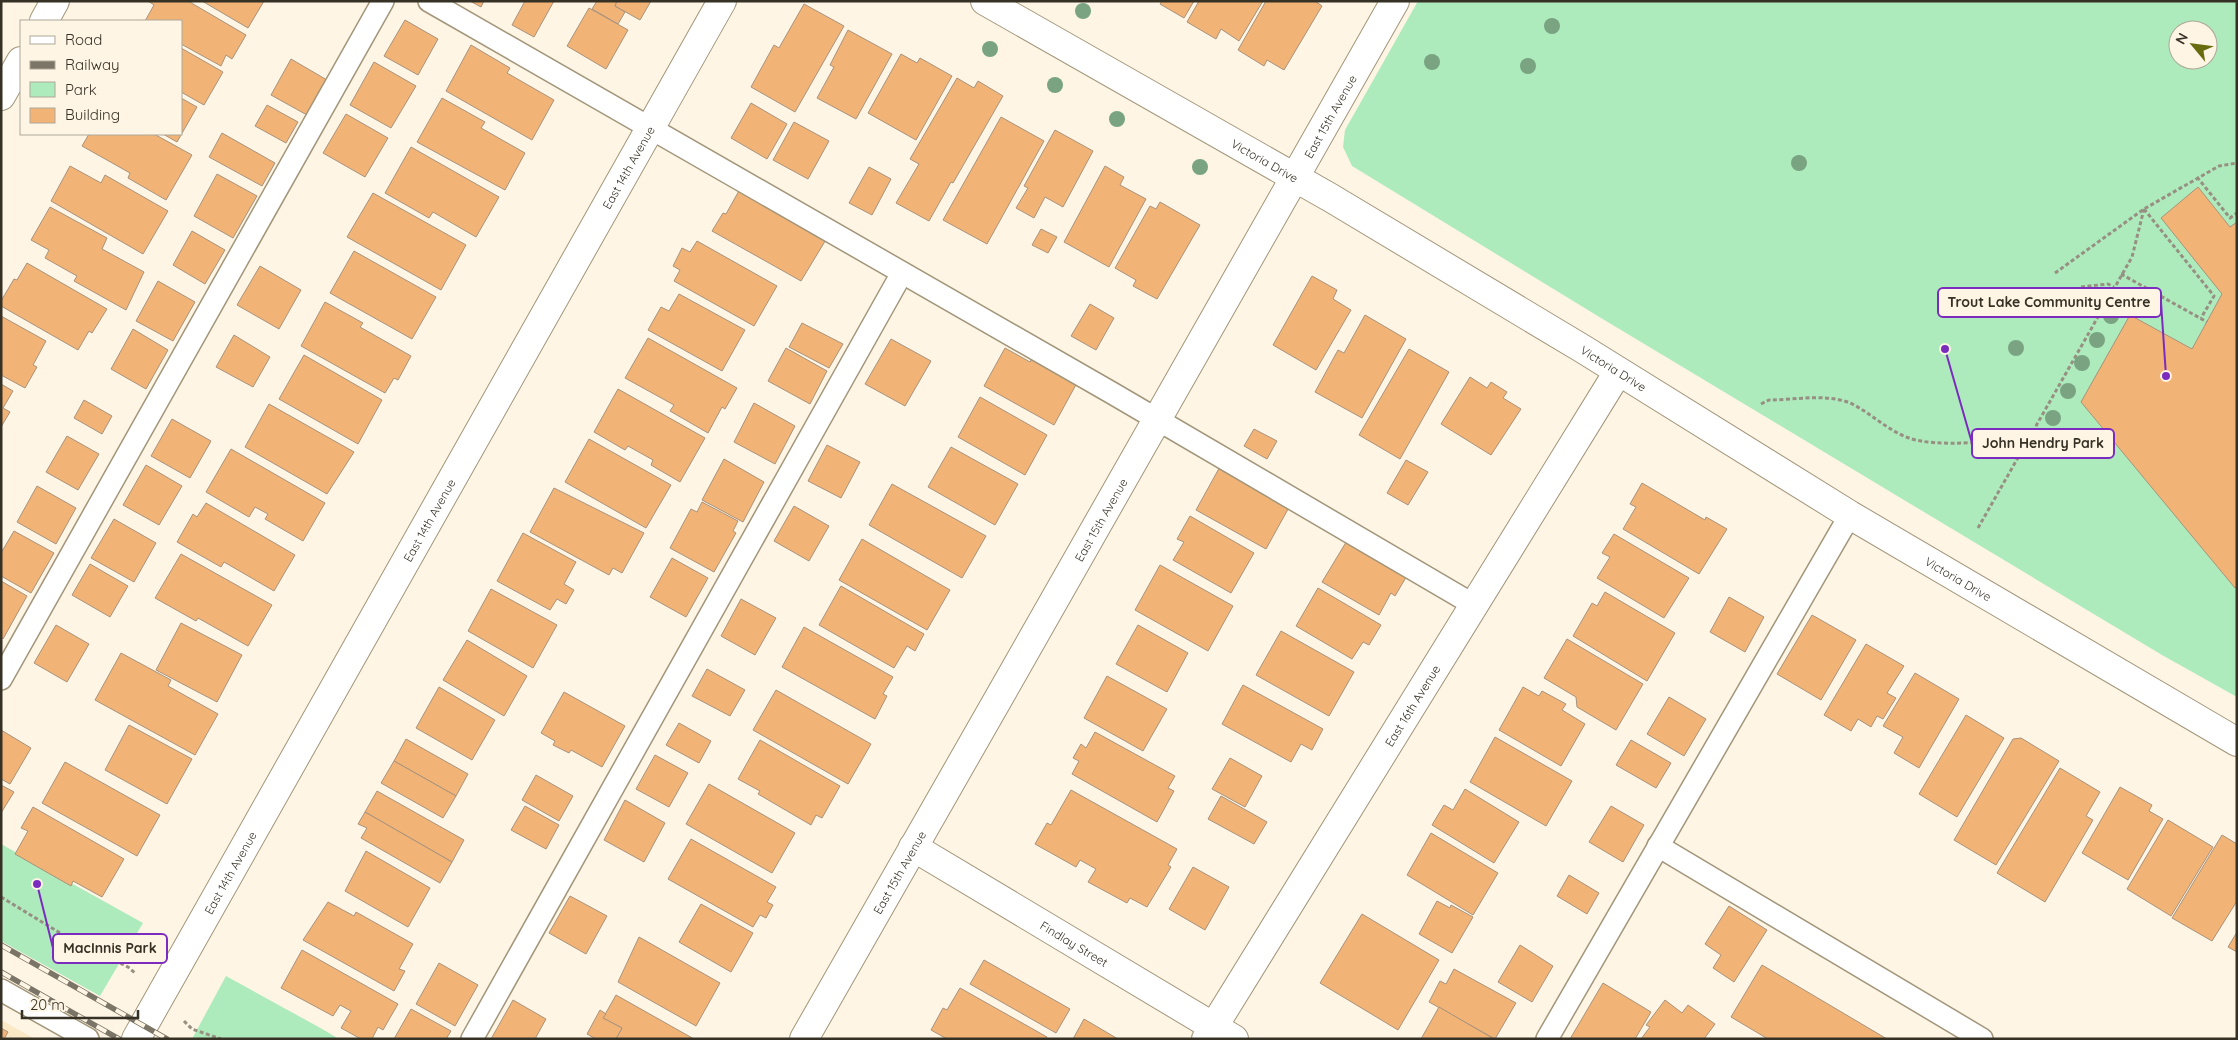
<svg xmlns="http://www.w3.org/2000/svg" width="2238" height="1040" font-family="Quicksand,sans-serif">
	<rect width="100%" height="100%" fill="#fef5e4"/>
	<polygon fill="#fbe8c4" points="1,1020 35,1039 1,1039"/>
	<g fill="#aeebbc" fill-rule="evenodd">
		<path d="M1418,1H2237V697L2162,655L1601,318L1352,166L1343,147L1345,130ZM2178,30H2208V60H2178Z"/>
		<polygon points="1,844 143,923 100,996 1,941"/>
		<polygon points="226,976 324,1030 339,1039 192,1039"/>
	</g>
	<g fill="#f1b476" stroke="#a9927c">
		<polygon points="148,1 188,1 246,35 232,59 226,55 221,66 181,44 181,21 145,21 154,5"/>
		<polygon points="202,1 264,1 248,28"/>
		<polygon points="470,1 484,1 481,7"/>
		<polygon points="525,1 554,1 534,37 512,25"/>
		<polygon points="597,1 617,1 615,6 625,12 618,24 592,9"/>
		<polygon points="617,1 651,1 640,20 615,6"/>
		<polygon points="1162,1 1194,1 1184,18 1160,4"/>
		<polygon points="1199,1 1263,1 1239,41 1221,29 1216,39 1187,22"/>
		<polygon points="1266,1 1315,1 1322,6 1284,70 1267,60 1264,66 1238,50"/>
		<polygon points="804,4 844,26 795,112 751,87 774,45 779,48"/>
		<polygon points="589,8 628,30 606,69 567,46"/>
		<polygon points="405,20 438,39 418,75 384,56"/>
		<polygon points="848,30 892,54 856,119 817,98 834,67 830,65"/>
		<polygon points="471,45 510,68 507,73 554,100 532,140 446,91"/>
		<polygon points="181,48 223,72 204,105 181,92"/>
		<polygon points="901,54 917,63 920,58 952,76 916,140 868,113"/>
		<polygon points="291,59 327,80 307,115 271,95"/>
		<polygon points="374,62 416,86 391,128 350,105"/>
		<polygon points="957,78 974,88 978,81 1003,96 953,183 951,182 929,221 896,203 919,164 910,159"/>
		<polygon points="181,98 197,107 177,142 163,134 181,134"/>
		<polygon points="442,98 485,122 481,128 525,153 505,190 417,142"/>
		<polygon points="751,103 787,124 767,159 731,138"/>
		<polygon points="267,105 298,122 286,143 255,126"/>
		<polygon points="346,114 388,138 365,177 323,153"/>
		<polygon points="1001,117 1044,141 987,244 943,220"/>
		<polygon points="794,122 829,141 808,179 773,160"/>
		<polygon points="1055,130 1093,151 1063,207 1045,197 1034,218 1016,208 1028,188 1024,186"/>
		<polygon points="222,133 275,163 262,186 209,157"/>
		<polygon points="89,134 154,134 192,155 166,200 128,178 130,173 82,146"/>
		<polygon points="411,147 499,197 476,237 433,212 429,218 385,193"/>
		<polygon points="70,166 101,183 105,175 168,211 143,254 51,201"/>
		<polygon points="1105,166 1124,177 1120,185 1146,199 1109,267 1064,242"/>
		<polygon points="869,167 891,179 872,215 849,203"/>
		<polygon points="217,174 257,196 233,238 194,216"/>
		<polygon points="2198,187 2230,227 2237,222 2237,586 2235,588 2081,402 2130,315 2192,349 2222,294 2161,218"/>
		<polygon points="740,189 827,238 801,281 712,231 723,213 726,214"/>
		<polygon points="373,193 466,245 441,290 347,237"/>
		<polygon points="1160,202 1200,225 1157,299 1133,286 1136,280 1115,268 1150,206 1156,209"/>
		<polygon points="50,207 107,238 102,249 144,272 126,310 74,281 77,276 45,258 49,250 31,240"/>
		<polygon points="1041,229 1057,237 1048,253 1032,245"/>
		<polygon points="192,231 225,250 205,284 173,265"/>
		<polygon points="697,241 777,286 754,326 674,281 680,270 673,266 682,248 690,252"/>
		<polygon points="354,251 436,297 412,339 330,293"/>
		<polygon points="27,263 107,309 92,333 89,331 78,350 1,306 1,301 14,279 17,280"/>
		<polygon points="260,266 301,290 279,329 237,305"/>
		<polygon points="1312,276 1337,290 1333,299 1351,310 1316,370 1273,345"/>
		<polygon points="158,281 195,302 173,341 136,321"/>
		<polygon points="679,294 745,330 722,371 648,330 661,307 669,311"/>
		<polygon points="325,302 363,323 360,327 411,356 398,380 394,378 385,393 301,346"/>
		<polygon points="1090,304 1114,318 1096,350 1071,336"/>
		<polygon points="1365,315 1406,339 1362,418 1315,392 1338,350 1344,353"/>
		<polygon points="1,316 46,341 33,365 37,367 25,388 1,375"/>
		<polygon points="802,323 843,344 829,368 789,347"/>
		<polygon points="133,329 168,350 146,389 111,369"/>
		<polygon points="234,335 270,357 253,387 216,367"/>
		<polygon points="648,338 737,388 725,409 722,407 708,433 670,411 674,405 625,378"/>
		<polygon points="891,339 931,361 905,406 865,384"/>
		<polygon points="786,348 827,371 810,404 768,381"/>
		<polygon points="1005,348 1030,362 1033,356 1078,381 1054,425 984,386"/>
		<polygon points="1409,349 1449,372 1400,459 1359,435"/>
		<polygon points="304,355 382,400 358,444 279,399"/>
		<polygon points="1470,377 1487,388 1491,382 1507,392 1503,398 1521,409 1491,455 1441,424"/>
		<polygon points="1,384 13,391 3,408 10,412 1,427"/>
		<polygon points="618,389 705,438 680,482 651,465 653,460 628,446 625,450 594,432"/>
		<polygon points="980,397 1047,435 1025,475 958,437"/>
		<polygon points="84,400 112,416 102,434 74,418"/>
		<polygon points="754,403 795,426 775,464 734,442"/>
		<polygon points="269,404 354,452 327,494 245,447"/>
		<polygon points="172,419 211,441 190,478 151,456"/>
		<polygon points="1254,429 1277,441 1267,459 1244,446"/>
		<polygon points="67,436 99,454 78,490 46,472"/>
		<polygon points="589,439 671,485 646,528 565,482"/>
		<polygon points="827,445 860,462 841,498 808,481"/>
		<polygon points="951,447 1018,484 995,525 928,487"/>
		<polygon points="231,449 325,503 303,541 265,519 268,514 255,507 249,517 206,492"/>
		<polygon points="724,459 764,482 743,522 702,500"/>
		<polygon points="1406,460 1428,472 1408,505 1387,493"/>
		<polygon points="1222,463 1292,502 1266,549 1196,510"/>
		<polygon points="146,465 182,486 159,525 123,505"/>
		<polygon points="1642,483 1705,520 1706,517 1727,529 1699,574 1623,529 1636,507 1630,504"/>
		<polygon points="892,484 986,536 962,578 869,525"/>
		<polygon points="37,486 76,508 56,544 17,522"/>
		<polygon points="554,488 644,533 622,573 613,568 609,575 530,532"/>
		<polygon points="702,502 738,521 733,531 736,533 714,572 670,548 691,509 697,512"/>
		<polygon points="206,503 295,555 274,591 224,562 221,567 177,542 193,514 197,517"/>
		<polygon points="794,506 829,526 809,561 774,541"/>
		<polygon points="1190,516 1254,553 1231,593 1173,560 1184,542 1177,539"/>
		<polygon points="114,519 156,543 134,582 91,558"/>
		<polygon points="14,531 54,553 31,593 1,576 1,553"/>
		<polygon points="523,533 576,562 564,584 574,590 566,604 557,599 550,610 497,581"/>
		<polygon points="1614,534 1689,578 1664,618 1597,578 1610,557 1602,553"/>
		<polygon points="862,539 950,590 927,630 839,580"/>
		<polygon points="1348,539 1408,574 1395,596 1391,593 1379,615 1322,582"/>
		<polygon points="181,554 272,605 248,646 198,618 196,621 155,598"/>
		<polygon points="672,558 708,578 686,617 650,597"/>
		<polygon points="90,564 128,586 110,617 72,595"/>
		<polygon points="1160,565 1233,606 1208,651 1135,610"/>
		<polygon points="1,581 27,596 3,639 1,637"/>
		<polygon points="841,586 924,634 915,651 907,646 894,668 819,625"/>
		<polygon points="1318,588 1381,625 1369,645 1363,642 1352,659 1296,626"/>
		<polygon points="491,589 557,625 533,668 468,631"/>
		<polygon points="1605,592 1675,633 1647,681 1573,636 1592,603 1597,606"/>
		<polygon points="1729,597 1764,617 1745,652 1710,632"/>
		<polygon points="741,599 776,618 755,655 721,636"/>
		<polygon points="1812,615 1856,640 1821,700 1777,674"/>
		<polygon points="181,623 242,655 217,702 156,670"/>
		<polygon points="56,625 89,644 67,682 34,663"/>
		<polygon points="1138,625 1188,653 1167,692 1116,664"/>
		<polygon points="804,627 893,677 883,694 887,696 875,719 782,667"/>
		<polygon points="1281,631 1354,672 1329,716 1256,675"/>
		<polygon points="1567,639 1643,684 1616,730 1577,707 1576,697 1544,678"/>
		<polygon points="467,640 527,676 504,716 443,680"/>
		<polygon points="1866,644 1904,666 1887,693 1896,698 1883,719 1877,716 1871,727 1858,719 1851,731 1824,715"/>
		<polygon points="121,653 171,680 168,686 218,714 195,755 95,700"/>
		<polygon points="707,669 745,690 730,716 692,696"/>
		<polygon points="1915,673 1959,699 1919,768 1894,753 1903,737 1883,726"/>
		<polygon points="1107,676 1167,709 1143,751 1084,718"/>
		<polygon points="1243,685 1323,729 1312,750 1301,744 1291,762 1222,724"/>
		<polygon points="439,687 495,720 472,760 416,728"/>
		<polygon points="1523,687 1539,696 1542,691 1566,704 1562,710 1585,724 1561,766 1499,730"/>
		<polygon points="776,690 871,744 848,784 753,730"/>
		<polygon points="564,692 625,726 602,767 571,750 569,753 553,745 555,741 541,733"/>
		<polygon points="1669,697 1706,719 1684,756 1647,734"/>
		<polygon points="1966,715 2004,738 1957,817 1919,794"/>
		<polygon points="679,723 711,741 699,763 666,745"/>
		<polygon points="129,725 192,759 167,804 105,770"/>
		<polygon points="1,730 31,748 10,784 1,779"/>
		<polygon points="1095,732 1175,776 1168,788 1174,791 1157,822 1072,774 1079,761 1073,758 1081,744 1086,748"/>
		<polygon points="1495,737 1572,781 1546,826 1470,782"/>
		<polygon points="2021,738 2059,761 1996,865 1954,840 2013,739"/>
		<polygon points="406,739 468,774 456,796 394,761"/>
		<polygon points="760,740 840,786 822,818 816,815 811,825 758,794 760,791 738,779"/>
		<polygon points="1631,740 1671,763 1656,788 1616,765"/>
		<polygon points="655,755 688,773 669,807 636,789"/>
		<polygon points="1230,758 1262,776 1245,807 1212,789"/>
		<polygon points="394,761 456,796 443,818 381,783"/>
		<polygon points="65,762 160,815 137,856 42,803"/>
		<polygon points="2060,768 2100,792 2086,816 2093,820 2045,902 1997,873"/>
		<polygon points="536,775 573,796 559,821 522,800"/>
		<polygon points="709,784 795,833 772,873 686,824"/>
		<polygon points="1,785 14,792 1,813"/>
		<polygon points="2120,787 2152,805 2149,811 2163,819 2128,880 2082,853"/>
		<polygon points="1465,789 1519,822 1494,863 1432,825 1444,805 1453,810"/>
		<polygon points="1071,790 1177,849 1168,865 1171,867 1147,907 1130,898 1127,903 1088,882 1096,869 1080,860 1076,867 1035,844 1047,823 1051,825"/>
		<polygon points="377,791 464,840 452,862 365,812"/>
		<polygon points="1221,796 1267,822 1254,844 1208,819"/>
		<polygon points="625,800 665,823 644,862 604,840"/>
		<polygon points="525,806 559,825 546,849 511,830"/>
		<polygon points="1611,806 1644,825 1623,862 1589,842"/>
		<polygon points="33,807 124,859 102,897 73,881 71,886 15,854 28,831 21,828"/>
		<polygon points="365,812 452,862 440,883 361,838 367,828 358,824"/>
		<polygon points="2168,820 2213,847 2171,916 2127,889"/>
		<polygon points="1431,833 1498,873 1473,915 1407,875"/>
		<polygon points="2222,835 2237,844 2237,901 2212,941 2172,918"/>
		<polygon points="691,839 776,887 767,902 773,905 766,918 760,915 753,927 668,879"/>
		<polygon points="366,851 430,888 408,927 345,891"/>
		<polygon points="1193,867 1229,887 1205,930 1169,909"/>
		<polygon points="1569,875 1599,893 1587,914 1557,896"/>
		<polygon points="570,896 607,916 586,954 549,933"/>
		<polygon points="1437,901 1450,908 1451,905 1473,917 1452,953 1419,934"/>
		<polygon points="328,902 354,916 356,912 413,944 399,969 405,971 394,991 303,940"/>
		<polygon points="701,904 753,933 731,972 679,942"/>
		<polygon points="1729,906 1767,930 1734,982 1713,968 1721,955 1705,944"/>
		<polygon points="1362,914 1439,960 1398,1030 1320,983"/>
		<polygon points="2237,932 2237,952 2228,947"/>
		<polygon points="639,937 720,983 696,1026 618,982"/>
		<polygon points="1520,945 1553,966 1532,1002 1498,982"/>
		<polygon points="302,950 398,1004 383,1030 378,1027 372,1039 361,1039 341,1028 351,1011 340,1005 333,1016 281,988"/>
		<polygon points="984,960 1070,1009 1056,1033 970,984"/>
		<polygon points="439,963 478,985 455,1026 416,1004"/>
		<polygon points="1762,965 1887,1039 1768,1039 1731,1017"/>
		<polygon points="1454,969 1516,1003 1495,1039 1429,1002 1440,981 1446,984"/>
		<polygon points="1603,983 1651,1012 1635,1039 1570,1039"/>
		<polygon points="960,988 1047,1037 1046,1039 947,1039 931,1030 943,1008 947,1010"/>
		<polygon points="616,995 694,1039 616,1039 622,1028 603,1018"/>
		<polygon points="513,1000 546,1019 535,1039 491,1039"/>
		<polygon points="1665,1000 1682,1013 1688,1005 1715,1024 1704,1039 1641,1039 1650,1027 1646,1025"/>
		<polygon points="1439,1007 1494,1039 1421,1039"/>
		<polygon points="411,1009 451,1031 446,1039 394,1039"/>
		<polygon points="600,1010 606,1014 603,1018 622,1028 616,1039 596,1039 587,1034"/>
		<polygon points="1084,1019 1118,1039 1073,1039"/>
		<polygon points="1,1028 8,1032 4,1039 1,1039"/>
	</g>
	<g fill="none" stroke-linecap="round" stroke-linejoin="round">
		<defs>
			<g id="lane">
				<polyline points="429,1 1112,393 1474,605"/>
				<polyline points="1,679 383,1"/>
				<polyline points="1658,846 1982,1039"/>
				<polyline points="1,990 88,1039"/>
				<polyline points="472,1039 902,273"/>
				<polyline points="1547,1039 1850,515"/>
			</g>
			<g id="street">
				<polyline points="44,21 55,1"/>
				<polyline points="1,96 21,61"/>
				<path id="s1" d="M913,847L1234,1039"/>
				<path id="s2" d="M136,1039L722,1"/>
				<path id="s3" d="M804,1039C1001,693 1200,348 1395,1"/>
				<path id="s4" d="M1206,1039L1618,372"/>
			</g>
			<g id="secondary">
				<path id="s5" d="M985,1L1331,198L1583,349L1850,515L2237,742"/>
			</g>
		</defs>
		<use href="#lane" stroke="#a2957a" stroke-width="24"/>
		<use href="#street" stroke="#a2957a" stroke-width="30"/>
		<use href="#secondary" stroke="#a2957a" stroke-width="30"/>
		<g stroke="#979082" stroke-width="3" stroke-dasharray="4 2.5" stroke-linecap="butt">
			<polyline points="2197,177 2230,218 2237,213"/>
			<polyline points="2144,209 2214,296 2201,318"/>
			<polyline points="2055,273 2144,209 2219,166 2237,163"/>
			<polyline points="2121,274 2207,322"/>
			<polyline points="2081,287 2108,284 2114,287"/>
			<path d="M1761,404L1769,400C1797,400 1832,392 1856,406C1874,416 1889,431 1909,438C1935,448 1999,441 2028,438"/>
			<polyline points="1978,528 2132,257 2144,209"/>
			<polyline points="1,897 65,936 128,967 135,973"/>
			<polyline points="184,1021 192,1029 221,1039"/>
		</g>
		<use href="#lane" stroke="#fff" stroke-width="21"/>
		<use href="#street" stroke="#fff" stroke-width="28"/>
		<use href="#secondary" stroke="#fff" stroke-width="28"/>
		<defs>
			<g id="rail">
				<polyline points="1,945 167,1039"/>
				<polyline points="1,972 119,1039"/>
			</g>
		</defs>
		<use href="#rail" stroke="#7b7567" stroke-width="5.5"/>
		<use href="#rail" stroke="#fef5e4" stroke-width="4" stroke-dasharray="11" stroke-linecap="butt"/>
	</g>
	<g fill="#79a381">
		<circle cx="1083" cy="11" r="8"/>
		<circle cx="1552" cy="26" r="8"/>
		<circle cx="990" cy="49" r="8"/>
		<circle cx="1432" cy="62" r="8"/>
		<circle cx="1528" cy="66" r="8"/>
		<circle cx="1055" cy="85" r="8"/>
		<circle cx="1117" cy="119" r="8"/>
		<circle cx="1799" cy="163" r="8"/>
		<circle cx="1200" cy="167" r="8"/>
		<circle cx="2111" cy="316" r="8"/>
		<circle cx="2097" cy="340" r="8"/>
		<circle cx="2016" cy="348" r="8"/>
		<circle cx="2082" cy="363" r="8"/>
		<circle cx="2068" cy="391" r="8"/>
		<circle cx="2053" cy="418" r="8"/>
	</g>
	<g text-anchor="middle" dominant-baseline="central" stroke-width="4.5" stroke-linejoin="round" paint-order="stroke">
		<g font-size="12" fill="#363125" stroke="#fef5e4">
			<text stroke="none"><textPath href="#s3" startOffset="1062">East 15th Avenue</textPath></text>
			<text stroke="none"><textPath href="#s5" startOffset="322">Victoria Drive</textPath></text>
			<text stroke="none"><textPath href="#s2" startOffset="1001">East 14th Avenue</textPath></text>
			<text stroke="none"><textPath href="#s5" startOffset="728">Victoria Drive</textPath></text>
			<text stroke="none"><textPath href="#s2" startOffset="596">East 14th Avenue</textPath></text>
			<text stroke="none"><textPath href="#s3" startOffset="598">East 15th Avenue</textPath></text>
			<text stroke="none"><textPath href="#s5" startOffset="1132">Victoria Drive</textPath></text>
			<text stroke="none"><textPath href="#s4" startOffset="392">East 16th Avenue</textPath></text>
			<text stroke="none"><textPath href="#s3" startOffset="192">East 15th Avenue</textPath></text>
			<text stroke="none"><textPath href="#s2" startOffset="191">East 14th Avenue</textPath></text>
			<text stroke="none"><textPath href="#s1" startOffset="188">Findlay Street</textPath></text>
		</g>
	</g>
	<path fill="none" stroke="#7b2cbf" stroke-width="2" d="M2166 376L2161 302M1945 349L1972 443M37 884L53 948"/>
	<g fill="#7b2cbf" stroke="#fef5e4" stroke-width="2">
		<circle cx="2166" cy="376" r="5"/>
		<circle cx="1945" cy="349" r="5"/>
		<circle cx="37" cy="884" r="5"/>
	</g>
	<g fill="#fef5e4" stroke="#7b2cbf" stroke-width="2">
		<rect x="1938" y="288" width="223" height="29" rx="5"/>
		<rect x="1972" y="429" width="142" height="29" rx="5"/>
		<rect x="53" y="934" width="114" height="29" rx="5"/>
	</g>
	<g font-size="14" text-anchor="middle" font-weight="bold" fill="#363125">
		<text x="2049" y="307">Trout Lake Community Centre</text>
		<text x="2043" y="448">John Hendry Park</text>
		<text x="110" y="953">MacInnis Park</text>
	</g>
	<rect width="2238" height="1040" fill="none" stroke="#363125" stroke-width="5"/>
	<rect x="20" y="20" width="162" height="115" fill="#fef5e4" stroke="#aea798"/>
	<rect x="30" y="36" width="25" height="8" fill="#ffffff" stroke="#aea798"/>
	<text x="65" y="45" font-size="15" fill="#363125">Road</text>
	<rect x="30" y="61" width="25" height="8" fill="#7b7567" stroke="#aea798"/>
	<text x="65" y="70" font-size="15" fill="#363125">Railway</text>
	<rect x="30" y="82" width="25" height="15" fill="#aeebbc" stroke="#aea798"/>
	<text x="65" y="95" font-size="15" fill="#363125">Park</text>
	<rect x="30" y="108" width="25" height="15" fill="#f1b476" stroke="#aea798"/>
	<text x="65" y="120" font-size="15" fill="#363125">Building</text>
	<g transform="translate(2193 45) rotate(299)"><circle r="24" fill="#fef5e4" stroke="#aea798"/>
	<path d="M0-4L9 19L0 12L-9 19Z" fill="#686c0e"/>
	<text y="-8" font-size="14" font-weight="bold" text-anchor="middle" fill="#363125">N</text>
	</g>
	<path d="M22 1010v8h116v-8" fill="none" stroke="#363125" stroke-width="2.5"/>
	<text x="30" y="1010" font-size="15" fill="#363125" stroke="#fef5e4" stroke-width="4" paint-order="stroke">20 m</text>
</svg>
